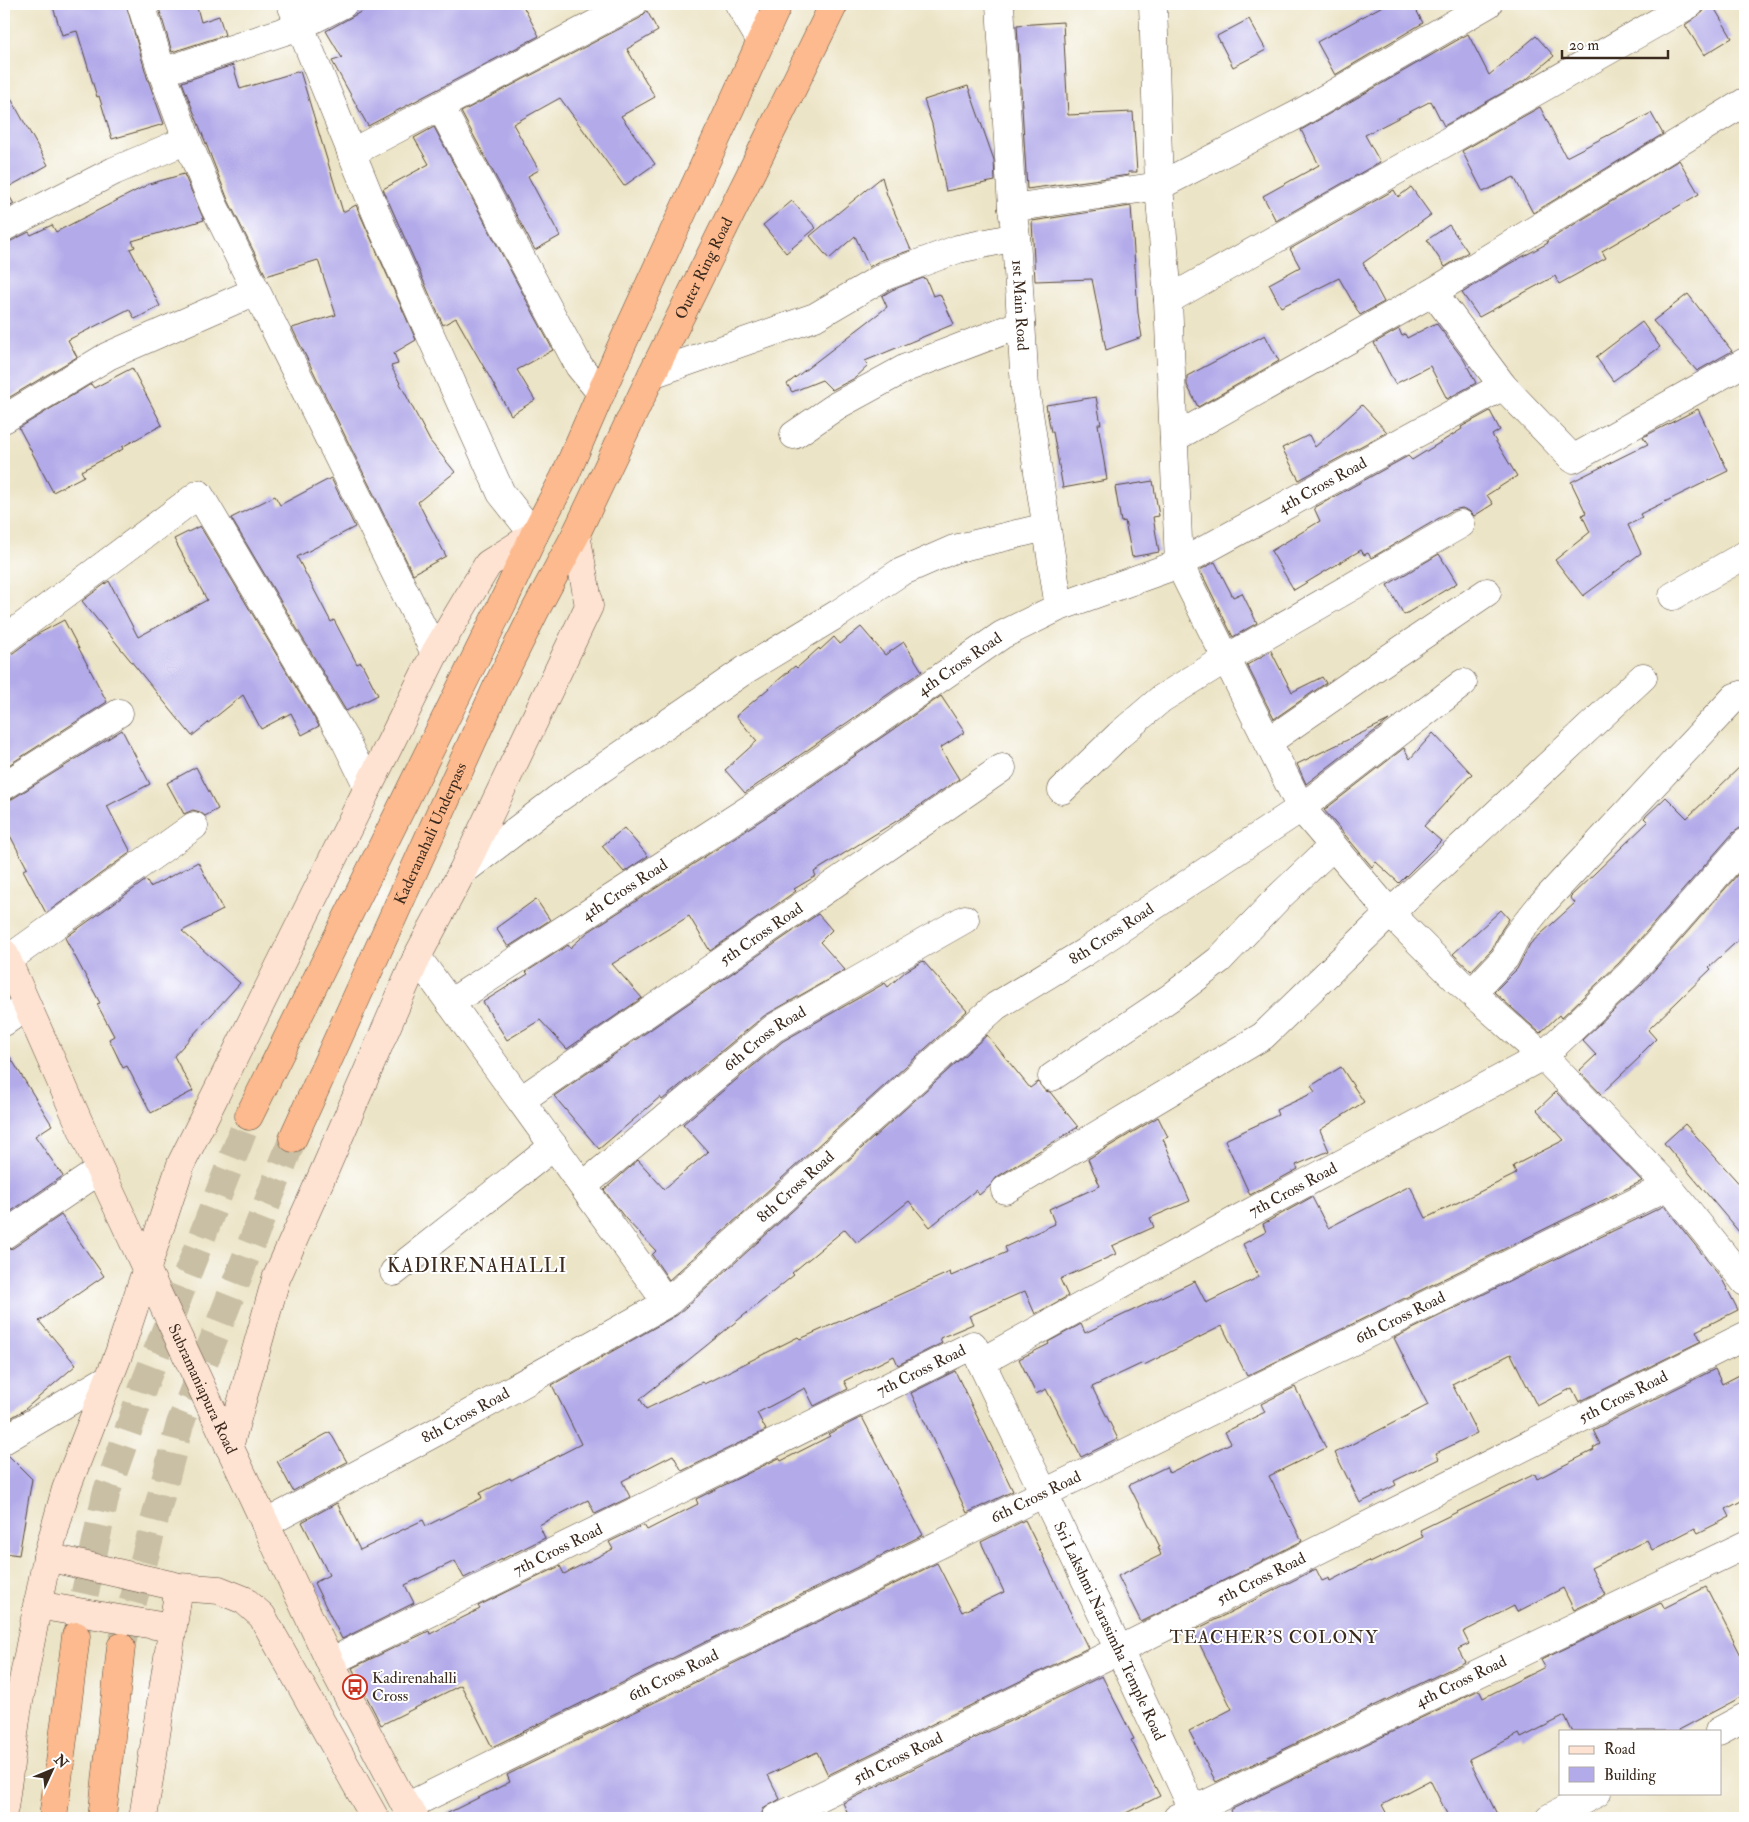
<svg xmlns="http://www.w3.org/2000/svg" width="1749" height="1822" font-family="'IM FELL Double Pica',serif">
	<rect width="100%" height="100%" fill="#fff"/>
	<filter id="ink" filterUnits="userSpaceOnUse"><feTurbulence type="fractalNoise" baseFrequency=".02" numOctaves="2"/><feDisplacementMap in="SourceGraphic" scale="10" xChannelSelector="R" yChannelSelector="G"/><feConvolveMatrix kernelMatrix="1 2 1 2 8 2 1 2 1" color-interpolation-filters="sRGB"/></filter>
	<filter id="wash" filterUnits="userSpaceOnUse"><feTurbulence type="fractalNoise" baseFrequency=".0096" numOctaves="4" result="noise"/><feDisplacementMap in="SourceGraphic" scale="20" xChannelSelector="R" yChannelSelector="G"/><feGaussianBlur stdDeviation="1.12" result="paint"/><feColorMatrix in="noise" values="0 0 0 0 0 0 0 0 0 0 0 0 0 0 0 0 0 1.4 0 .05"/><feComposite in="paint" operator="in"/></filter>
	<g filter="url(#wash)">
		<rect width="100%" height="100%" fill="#ece4c6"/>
		<g id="blocks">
			<g fill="#b2aae9">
				<polygon points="52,4 126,4 147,77 164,124 112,139 99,96 97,97 77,31 62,35"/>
				<polygon points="164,4 196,4 201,22 219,16 225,35 172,52 158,5"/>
				<polygon points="375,4 522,4 539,36 368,126 332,61 342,58 326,31"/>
				<polygon points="1386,4 1413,4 1423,23 1335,75 1317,42"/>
				<polygon points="1706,4 1712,4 1732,38 1704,55 1685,25 1703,12"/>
				<polygon points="647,11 658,31 627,49 655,97 621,116 655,164 624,186 560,98 513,124 539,170 528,176 560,236 535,250 461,112 640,18"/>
				<polygon points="1249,19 1266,50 1233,67 1217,36"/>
				<polygon points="1063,22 1068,115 1133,112 1137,172 1128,172 1129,175 1027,189 1017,25"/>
				<polygon points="1468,34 1489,75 1536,36 1554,56 1527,79 1444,126 1431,101 1365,135 1380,162 1276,221 1263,196 1319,165 1301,130"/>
				<polygon points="233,65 240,89 300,71 343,212 356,205 416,340 394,353 398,364 391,366 430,441 455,472 418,502 446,556 413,574 292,328 336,315 318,260 266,276 228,200 182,82"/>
				<polygon points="4,86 48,165 5,189 14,204 4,210"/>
				<polygon points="968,86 994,160 995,181 946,191 932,124 924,100"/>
				<polygon points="1540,107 1566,157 1651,113 1663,134 1533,213 1514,177 1483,192 1462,151"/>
				<polygon points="434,127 553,350 517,370 535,400 511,415 456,318 443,325 383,189 429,164 414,138"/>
				<polygon points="1679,160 1699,194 1602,251 1606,258 1559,284 1555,276 1479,317 1462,293 1509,264 1548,243 1547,241"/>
				<polygon points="184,174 204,220 132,241 135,247 130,249 160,306 135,319 129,309 68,340 77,357 5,400 4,243 11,241 29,232 31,235 52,225 56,232 149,184"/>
				<polygon points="882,177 887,195 911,250 879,261 869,267 855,236 829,259 810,236"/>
				<polygon points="1411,187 1431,215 1363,263 1384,302 1360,315 1339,278 1281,307 1269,284 1300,267 1290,249 1394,190 1398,197"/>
				<polygon points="792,201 816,228 786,253 763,225"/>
				<polygon points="1131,206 1138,313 1142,337 1106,350 1092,279 1035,281 1032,221"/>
				<polygon points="1449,225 1468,252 1445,267 1427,240"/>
				<polygon points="923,278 926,279 933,296 940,294 954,324 865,361 868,366 855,378 832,390 822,380 792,392 787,384 887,307 882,296 892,290"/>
				<polygon points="1688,294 1732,351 1697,371 1653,321"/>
				<polygon points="1642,322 1660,347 1613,381 1596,357"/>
				<polygon points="1436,323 1464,360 1476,383 1447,399 1430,366 1395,384 1374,343 1399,329 1402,336 1405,334 1407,338"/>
				<polygon points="1265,335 1279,361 1198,407 1187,385 1187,376"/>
				<polygon points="132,368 162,425 122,447 123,449 81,471 84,476 53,492 19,428 91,384 94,388"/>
				<polygon points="1096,397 1101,424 1098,424 1107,480 1063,488 1053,432 1051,432 1046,405"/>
				<polygon points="1362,405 1387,432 1299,480 1282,448 1309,435 1315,447"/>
				<polygon points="1698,409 1728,471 1640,514 1642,518 1628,525 1641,553 1583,596 1555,560 1590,532 1582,515 1586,513 1571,482 1648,444 1643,437"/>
				<polygon points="1490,411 1500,430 1492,435 1517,476 1487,495 1493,504 1474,516 1469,511 1462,508 1453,510 1371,558 1368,553 1364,555 1361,550 1294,590 1271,551 1320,521 1314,508 1408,456 1412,460 1462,429 1461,427"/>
				<polygon points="331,478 355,527 297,557 331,622 334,620 357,664 361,662 378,695 346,711 231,518 275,496 280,505"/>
				<polygon points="1153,481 1159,516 1153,517 1159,552 1132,557 1125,521 1121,522 1115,487"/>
				<polygon points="200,526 319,726 302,735 291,713 261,729 243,695 192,736 82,601 109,581 138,637 207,600 174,539"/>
				<polygon points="1439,554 1457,583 1404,615 1387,585"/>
				<polygon points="1215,562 1233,597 1242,593 1257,623 1233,637 1200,570"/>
				<polygon points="64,620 107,702 4,768 4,655 13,653 38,634"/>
				<polygon points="861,627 885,655 904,642 922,671 745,793 725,770 757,741 736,716 795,666 797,668 819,648 820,650 834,637 840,644"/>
				<polygon points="1271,651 1292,692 1322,677 1326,683 1274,719 1247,665"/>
				<polygon points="941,696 965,732 940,748 959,779 903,817 814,872 816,876 794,889 796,891 710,951 689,916 612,964 642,998 567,1049 540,1020 507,1040 483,1002 528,974 526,972 568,945 570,948 588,932 777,810"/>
				<polygon points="1389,720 1306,784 1297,764"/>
				<polygon points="122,730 150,784 107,806 131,852 46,913 23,870 27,868 4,824 4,801 12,799"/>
				<polygon points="1433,733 1472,774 1424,826 1441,841 1399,883 1376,862 1372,867 1324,810 1404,748 1410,759"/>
				<polygon points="1745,762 1745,828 1740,828 1733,833 1619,963 1561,1018 1559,1015 1540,1033 1494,992 1517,969 1530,944 1575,903 1570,897 1648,822 1644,818 1666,797 1687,818"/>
				<polygon points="196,767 218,809 205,816 200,812 193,810 184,814 167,783"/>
				<polygon points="624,828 648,856 624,872 602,846"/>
				<polygon points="198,862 223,910 182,931 240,983 174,1056 193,1091 151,1113 127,1066 123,1068 109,1039 114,1036 97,1004 100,1003 65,938 146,880 150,887"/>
				<polygon points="1745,866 1745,934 1709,967 1711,969 1648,1030 1656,1039 1639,1056 1640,1057 1601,1094 1579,1071 1596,1055 1582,1040 1642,984"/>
				<polygon points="536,899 550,920 508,947 496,928"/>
				<polygon points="1501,910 1509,919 1502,929 1492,949 1471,971 1453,954"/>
				<polygon points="818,914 832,930 820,942 845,970 764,1016 662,1100 660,1097 599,1149 554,1096"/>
				<polygon points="923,961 967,1011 669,1280 652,1255 656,1251 625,1218 604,1190 638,1160 664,1189 708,1152 683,1124 783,1041 885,983 888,987 906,971"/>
				<polygon points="987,1035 1030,1088 1038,1082 1045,1091 1050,1092 1078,1127 997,1177 990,1186 979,1195 976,1190 930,1227 909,1201 857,1243 845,1229 792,1273 794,1275 640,1399 646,1409 702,1382 704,1384 798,1337 800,1339 950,1272 951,1276 1007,1252 1005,1247 1055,1224 1049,1209 1100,1186 1088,1159 1158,1117 1168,1137 1163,1139 1190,1201 1150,1218 1154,1227 1112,1246 1116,1254 1060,1279 1068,1296 1035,1314 1025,1291 969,1316 973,1324 940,1338 942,1343 898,1365 894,1356 844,1381 848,1389 814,1406 805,1388 757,1413 766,1430 682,1471 673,1455 622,1481 630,1497 595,1514 588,1500 539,1525 545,1538 464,1578 455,1561 405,1585 414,1603 342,1639 314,1583 329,1575 302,1522 337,1503 360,1550 423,1520 426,1526 482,1498 480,1493 510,1478 511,1480 581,1444 552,1385 677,1315"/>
				<polygon points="4,1047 52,1125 35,1136 63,1176 4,1216"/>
				<polygon points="1341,1067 1364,1102 1320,1130 1329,1151 1296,1165 1298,1169 1250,1195 1225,1140 1278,1115 1276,1110 1315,1092 1311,1086"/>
				<polygon points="1556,1092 1642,1181 1247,1376 1222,1326 1144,1365 1143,1363 1092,1387 1118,1439 1081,1457 1046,1389 1036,1394 1019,1359 1049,1344 1048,1342 1081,1324 1085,1333 1195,1281 1206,1303 1259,1277 1243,1244 1266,1232 1263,1224 1312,1197 1328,1228 1410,1186 1426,1218 1516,1174 1513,1166 1564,1140 1537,1110"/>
				<polygon points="1685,1124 1745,1190 1745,1239 1664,1143"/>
				<polygon points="1664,1206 1722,1279 1738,1310 1696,1331 1701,1341 1579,1402 1572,1388 1537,1406 1511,1354 1452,1384 1477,1433 1436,1453 1439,1459 1394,1481 1396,1485 1360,1503 1335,1453 1428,1405 1394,1338"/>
				<polygon points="61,1215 104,1276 39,1321 76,1365 24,1410 4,1422 4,1250 13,1248"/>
				<polygon points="1715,1369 1722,1384 1745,1372 1745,1499 1726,1509 1730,1517 1698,1533 1695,1528 1652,1550 1647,1540 1591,1568 1605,1595 1574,1610 1563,1588 1517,1612 1514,1606 1463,1632 1469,1644 1458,1649 1465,1662 1216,1782 1189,1731 1232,1709 1193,1631 1316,1569 1322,1581 1329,1578 1330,1581 1369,1561 1370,1563 1423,1537 1420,1530 1535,1474 1537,1479 1594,1450 1593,1448 1600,1444 1593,1430"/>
				<polygon points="955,1371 1013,1491 967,1513 911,1393"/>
				<polygon points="1295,1387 1326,1448 1269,1476 1302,1541 1141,1622 1118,1576 1161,1555 1158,1548 1160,1547 1129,1485 1166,1467 1169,1473 1231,1443 1225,1432 1265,1412 1261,1404"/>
				<polygon points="862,1417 923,1535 492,1747 461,1685 381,1725 352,1668 429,1631 430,1634 480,1609 478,1606 560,1566 564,1574 613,1549 609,1542 644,1525 647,1530 698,1504 696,1499 779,1458 781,1461 830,1436 828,1434"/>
				<polygon points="330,1432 347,1462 293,1491 277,1461"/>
				<polygon points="8,1455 32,1479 19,1555 4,1553 4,1456"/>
				<polygon points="1025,1520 1088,1648 828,1775 817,1752 768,1775 780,1799 763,1809 761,1818 438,1818 510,1782 507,1775 937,1563 962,1612 1004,1592 981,1542"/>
				<polygon points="1706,1587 1745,1663 1745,1695 1677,1731 1572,1731 1565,1716 1521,1738 1519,1734 1469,1759 1499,1818 1449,1818 1430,1780 1382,1805 1389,1818 1234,1818 1230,1810 1479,1690 1483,1698 1545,1667 1541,1660 1661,1603 1664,1608"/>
				<polygon points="1102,1676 1134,1739 1131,1740 1160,1796 1116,1818 850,1818 843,1803"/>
			</g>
		</g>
	</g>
	<g filter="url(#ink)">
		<use href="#blocks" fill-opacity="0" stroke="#564637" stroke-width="1"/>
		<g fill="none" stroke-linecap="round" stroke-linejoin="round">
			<g stroke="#c9bfa4" stroke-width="28" stroke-dasharray="28 14" stroke-linecap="butt">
				<polyline points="76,1635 106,1494 144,1385 249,1116"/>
				<polyline points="122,1643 180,1424 293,1138"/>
			</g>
			<defs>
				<g id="street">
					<polyline points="141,4 162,72 187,140 214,206 435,653"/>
					<polyline points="291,4 379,220 501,493 534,535"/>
					<polyline points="739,4 761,41"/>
					<path id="s1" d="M1000,4L1012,208L1016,237L1025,388L1059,607"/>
					<polyline points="1153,4 1159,186 1168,300 1179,564 1301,808 1390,913 1458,981 1543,1056 1668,1186 1745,1282"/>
					<polyline points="162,72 300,26 343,4"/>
					<polyline points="440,106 579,366 601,393"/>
					<polyline points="351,153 633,4"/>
					<polyline points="1012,208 1159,186 1295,116 1488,4"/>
					<polyline points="4,227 114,171 187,140"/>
					<polyline points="1433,292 1503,386 1573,459 1745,362"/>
					<polyline points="1168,300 1690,4"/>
					<polyline points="652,374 815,317 885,276 958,249 1016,237"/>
					<polyline points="4,419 108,356 256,291"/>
					<polyline points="794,435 838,405 906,368 1021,324"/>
					<polyline points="1174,438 1433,292 1745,102"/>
					<polyline points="1673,596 1745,555"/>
					<polyline points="4,640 199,494 345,740 368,787"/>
					<polyline points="1268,742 1376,667 1487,592"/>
					<polyline points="4,786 119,713"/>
					<polyline points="1062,790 1119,735 1161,699 1227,658 1461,524"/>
					<polyline points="462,872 556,800 745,670 839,613 899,573 954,549 1046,527"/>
					<polyline points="417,957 667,1303"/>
					<polyline points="7,960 194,826"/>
					<polyline points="1472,993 1505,958 1516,936 1541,905 1735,697 1745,694"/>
					<path id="s2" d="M450,1003L768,797L1002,635L1059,607L1179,564L1503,386"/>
					<polyline points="4,1022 27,1006"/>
					<polyline points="1052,1077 1171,997 1219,960 1278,898 1333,846"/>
					<path id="s3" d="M521,1100L1002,768"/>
					<path id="s4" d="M583,1186L774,1028L965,919"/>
					<polyline points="1005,1190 1263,1036 1390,913 1643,677"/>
					<polyline points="4,1235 100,1170"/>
					<polyline points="394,1272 554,1146"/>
					<path id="s5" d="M981,1362L1119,1650L1197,1818"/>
					<polyline points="4,1440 109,1378"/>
					<path id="s6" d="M265,1524L438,1431L667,1303L996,1006L1085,952L1301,808L1463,683"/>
					<path id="s7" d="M330,1662L973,1345L981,1362L1242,1217L1543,1056L1630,974L1745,843"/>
					<polyline points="1719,1731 1745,1717"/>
					<path id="s8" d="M406,1807L1668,1186"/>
					<path id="s9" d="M776,1818L1119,1650L1745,1336"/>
					<path id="s10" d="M1177,1818L1745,1545"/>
					<polyline points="1549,1818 1597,1793"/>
				</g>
				<g id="secondary">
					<path id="s11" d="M4,953L100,1170L330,1662L406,1807L415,1818"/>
					<polyline points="229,1447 276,1279 326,1167 417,957 462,872 589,606 576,534"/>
					<polyline points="47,1557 179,1587 219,1590 244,1600 262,1616 375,1818"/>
					<polyline points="37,1605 172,1628"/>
					<polyline points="4,1808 17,1712 47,1557 66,1489 119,1353 181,1164 435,653 488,564 534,535"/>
					<polyline points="143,1818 179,1587"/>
				</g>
				<g id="highway">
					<polyline points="249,1116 507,594 534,535 564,478 620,349 778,4"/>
					<path id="s12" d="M293,1138L496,689L535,611L576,534L652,374L834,4"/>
					<polyline points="53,1818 76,1636"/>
					<polyline points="102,1818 121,1647"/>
				</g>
			</defs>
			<use href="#street" stroke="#564637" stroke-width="29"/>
			<use href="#secondary" stroke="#564637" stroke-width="29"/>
			<use href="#highway" stroke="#564637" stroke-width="29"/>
			<use href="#street" stroke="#fff" stroke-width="28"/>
			<use href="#secondary" stroke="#fee3d2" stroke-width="28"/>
			<use href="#highway" stroke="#fcba8e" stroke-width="28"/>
		</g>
	</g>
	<defs>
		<symbol id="bus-ring" viewBox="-11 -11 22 22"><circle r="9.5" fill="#fff" stroke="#c8321e" stroke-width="1.5"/><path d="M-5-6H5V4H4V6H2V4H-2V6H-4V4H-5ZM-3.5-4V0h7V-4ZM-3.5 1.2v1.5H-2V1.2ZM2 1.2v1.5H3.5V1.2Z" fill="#c8321e"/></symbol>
	</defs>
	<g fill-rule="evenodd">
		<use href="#bus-ring" x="341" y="1673" width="28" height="28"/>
	</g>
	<g text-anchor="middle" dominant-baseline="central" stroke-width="4" stroke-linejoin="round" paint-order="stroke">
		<g font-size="16" fill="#3b2a1e" stroke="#fff">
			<text stroke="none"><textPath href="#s12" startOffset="962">Outer Ring Road</textPath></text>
			<text stroke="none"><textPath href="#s1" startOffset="302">1st Main Road</textPath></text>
			<text stroke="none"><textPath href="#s2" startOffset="1018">4th Cross Road</textPath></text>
			<text stroke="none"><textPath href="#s2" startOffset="612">4th Cross Road</textPath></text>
			<text stroke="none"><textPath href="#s12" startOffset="334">Kaderanahali Underpass</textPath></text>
			<text stroke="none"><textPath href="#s2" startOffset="208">4th Cross Road</textPath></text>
			<text stroke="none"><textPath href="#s3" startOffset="292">5th Cross Road</textPath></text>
			<text stroke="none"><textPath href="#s6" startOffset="1038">8th Cross Road</textPath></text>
			<text stroke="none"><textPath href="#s4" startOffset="234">6th Cross Road</textPath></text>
			<text stroke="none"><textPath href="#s6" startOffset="632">8th Cross Road</textPath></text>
			<text stroke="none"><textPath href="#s7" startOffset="1092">7th Cross Road</textPath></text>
			<text stroke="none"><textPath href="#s8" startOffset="1108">6th Cross Road</textPath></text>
			<text stroke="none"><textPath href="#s7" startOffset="659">7th Cross Road</textPath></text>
			<text stroke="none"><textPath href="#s11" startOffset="479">Subramaniapura Road</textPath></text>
			<text stroke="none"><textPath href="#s9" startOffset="946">5th Cross Road</textPath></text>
			<text stroke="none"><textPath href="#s6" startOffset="228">8th Cross Road</textPath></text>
			<text stroke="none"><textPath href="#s8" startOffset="702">6th Cross Road</textPath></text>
			<text stroke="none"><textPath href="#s7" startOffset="254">7th Cross Road</textPath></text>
			<text stroke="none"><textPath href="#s9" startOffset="541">5th Cross Road</textPath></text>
			<text stroke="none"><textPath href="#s5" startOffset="298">Sri Lakshmi Narasimha Temple Road</textPath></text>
			<text stroke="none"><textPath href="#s8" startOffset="298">6th Cross Road</textPath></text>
			<text stroke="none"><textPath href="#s10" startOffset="315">4th Cross Road</textPath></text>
			<text stroke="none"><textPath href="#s9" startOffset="136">5th Cross Road</textPath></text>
		</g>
		<g font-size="16" fill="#3b2a1e" stroke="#fff" text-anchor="start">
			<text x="372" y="1678">Kadirenahalli<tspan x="372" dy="18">Cross</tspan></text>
		</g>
		<g font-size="18" letter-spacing="1" fill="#3b2a1e" stroke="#fff">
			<text x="1274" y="1637">TEACHER'S COLONY</text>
		</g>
		<g font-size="19" letter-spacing="1" fill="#3b2a1e" stroke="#fff">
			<text x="477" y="1266">KADIRENAHALLI</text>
		</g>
	</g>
	<rect width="1749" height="1822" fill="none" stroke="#fff" stroke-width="20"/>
	<rect x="1559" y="1730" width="162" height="65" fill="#ffffff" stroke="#b1aaa5"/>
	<rect x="1569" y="1746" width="25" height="8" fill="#fee3d2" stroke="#b1aaa5"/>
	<text x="1604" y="1754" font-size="15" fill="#3b2a1e">Road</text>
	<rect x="1569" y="1767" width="25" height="15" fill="#b2aae9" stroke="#b1aaa5"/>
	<text x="1604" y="1780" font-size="15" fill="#3b2a1e">Building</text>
	<g transform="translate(52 1770) rotate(46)" stroke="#ffffff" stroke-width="4" paint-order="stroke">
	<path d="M0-4L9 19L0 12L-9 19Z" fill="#3b2a1e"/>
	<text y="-8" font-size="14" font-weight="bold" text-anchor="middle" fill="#3b2a1e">N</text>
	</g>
	<path d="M1562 50v8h106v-8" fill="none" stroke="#3b2a1e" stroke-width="2.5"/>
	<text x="1569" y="50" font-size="15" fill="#3b2a1e" stroke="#ffffff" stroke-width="4" paint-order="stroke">20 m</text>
</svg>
